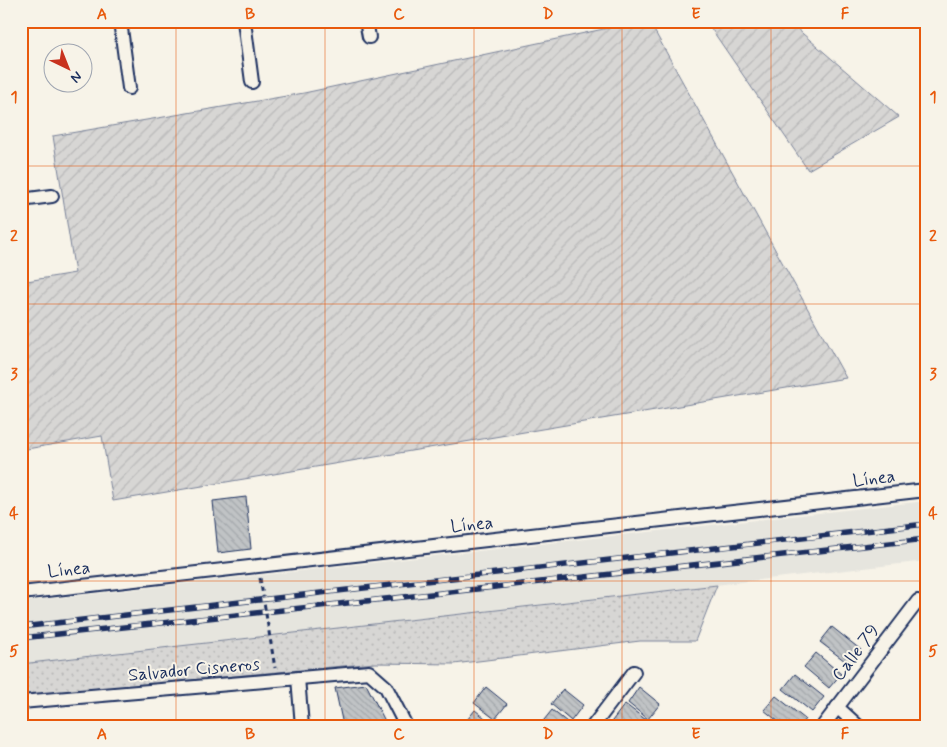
<svg xmlns="http://www.w3.org/2000/svg" width="947" height="747" font-family="Mynerve,sans-serif">
	<defs>
		<pattern id="grass-dots" width="8" height="8" patternUnits="userSpaceOnUse" patternTransform="scale(1.25)"><rect width="8" height="8" fill="#d7d6d4"/><path d="M2 2h.1M6 6h.1" fill="none" stroke="#b8b8b8" stroke-width="1.8" stroke-linecap="round"/></pattern>
		<pattern id="garden-furrows" width="10" height="10" patternUnits="userSpaceOnUse" patternTransform="scale(1.25)"><rect width="10" height="10" fill="#d7d6d4"/><path d="M-1 1l2-2M0 10L10 0M9 11l2-2" fill="none" stroke="#b8b8b8"/></pattern>
		<pattern id="building-back-hatch" width="6" height="6" patternUnits="userSpaceOnUse" patternTransform="scale(1.25)"><rect width="6" height="6" fill="#c0c3c5"/><path d="M-1 5l2 2M0 0l6 6M5-1l2 2" fill="none" stroke="#a4a8ac"/></pattern>
	</defs>
	<rect width="100%" height="100%" fill="#f7f3e8"/>
	<filter id="ink" filterUnits="userSpaceOnUse"><feTurbulence type="fractalNoise" baseFrequency=".02" numOctaves="2"/><feDisplacementMap in="SourceGraphic" scale="10" xChannelSelector="R" yChannelSelector="G"/><feConvolveMatrix kernelMatrix="1 2 1 2 8 2 1 2 1" color-interpolation-filters="sRGB"/></filter>
	<g filter="url(#ink)">
		<polygon fill="#e6e5de" points="926,501 926,561 21,664 21,602"/>
		<polygon fill="url(#grass-dots)" stroke="#798299" points="717,585 695,641 640,641 454,664 375,663 158,683 21,698 21,664"/>
		<g fill="url(#garden-furrows)" stroke="#798299">
			<polygon points="641,21 649,21 846,378 113,501 102,436 21,450 21,282 75,273 53,136 304,93"/>
			<polygon points="706,21 788,21 899,117 808,170"/>
		</g>
		<g fill="url(#building-back-hatch)" stroke="#1b2f5e">
			<polygon points="246,497 251,549 218,553 213,501"/>
			<polygon points="832,627 861,650 849,664 820,642"/>
			<polygon points="816,653 841,674 829,688 804,667"/>
			<polygon points="795,674 824,697 812,712 783,689"/>
			<polygon points="366,684 386,723 343,725 335,688"/>
			<polygon points="486,687 507,704 495,719 474,703"/>
			<polygon points="639,687 660,704 648,719 628,703"/>
			<polygon points="563,689 583,705 571,721 551,704"/>
			<polygon points="776,696 805,719 800,726 784,726 764,710"/>
			<polygon points="625,704 646,720 642,726 619,726 612,721"/>
			<polygon points="475,710 495,726 464,726 463,725"/>
			<polygon points="552,710 572,726 540,725"/>
			<polygon points="758,719 766,726 753,726"/>
		</g>
		<g fill="none" stroke-linecap="round" stroke-linejoin="round">
			<defs>
				<g id="street">
					<polyline points="120,21 129,88"/>
					<polyline points="244,21 252,82"/>
					<polyline points="366,21 369,37"/>
					<polyline points="21,200 52,196"/>
					<polyline points="21,593 926,490"/>
					<polyline points="298,678 302,726"/>
					<polyline points="21,702 369,672 386,687 406,726"/>
					<polyline points="837,707 858,726"/>
					<polyline points="593,726 634,672"/>
					<polyline points="823,726 918,601"/>
				</g>
			</defs>
			<use href="#street" stroke="#1b2f5e" stroke-width="16"/>
			<polyline stroke="#1b2f5e" stroke-width="3" stroke-dasharray="5 4" stroke-linecap="butt" points="260,578 275,668"/>
			<use href="#street" stroke="#f7f3e8" stroke-width="12"/>
			<defs>
				<g id="rail">
					<polyline points="21,627 926,524"/>
					<polyline points="21,638 450,592 926,539"/>
				</g>
			</defs>
			<use href="#rail" stroke="#1b2f5e" stroke-width="5.5"/>
			<use href="#rail" stroke="#f7f3e8" stroke-width="4" stroke-dasharray="11" stroke-linecap="butt"/>
		</g>
	</g>
	<path fill="none" stroke="#e8590c" stroke-width="1" stroke-opacity="0.55" d="M176,21V726M325,21V726M474,21V726M622,21V726M771,21V726M21,166H926M21,304H926M21,443H926M21,581H926"/>
	<g text-anchor="middle" dominant-baseline="central" stroke-width="4" stroke-linejoin="round" paint-order="stroke">
		<g font-size="18" fill="#1b2f5e" stroke="#f7f3e8">
			<text transform="translate(874 479) rotate(-7)">Línea</text>
			<text transform="translate(472 525) rotate(-6)">Línea</text>
			<text transform="translate(69 570) rotate(-6)">Línea</text>
			<text transform="translate(856 653) rotate(-53)">Calle 79</text>
			<text transform="translate(194 670) rotate(-5)">Salvador Cisneros</text>
		</g>
	</g>
	<rect width="947" height="747" fill="none" stroke="#f7f3e8" stroke-width="55"/>
	<g transform="translate(68 68) rotate(137)"><circle r="24" fill="#f7f3e8" stroke="#9fa5b1"/>
	<path d="M0-4L9 19L0 12L-9 19Z" fill="#c8321e"/>
	<text y="-8" font-size="14" font-weight="bold" text-anchor="middle" fill="#1b2f5e">N</text>
	</g>
	<rect x="28" y="28" width="892" height="692" fill="none" stroke="#e8590c" stroke-width="2"/>
	<g font-size="16" text-anchor="middle" font-weight="bold" fill="#e8590c">
		<text x="102" y="19">A</text>
		<text x="250" y="19">B</text>
		<text x="399" y="19">C</text>
		<text x="548" y="19">D</text>
		<text x="696" y="19">E</text>
		<text x="845" y="19">F</text>
		<text x="14" y="102">1</text>
		<text x="933" y="102">1</text>
		<text x="14" y="241">2</text>
		<text x="933" y="241">2</text>
		<text x="14" y="379">3</text>
		<text x="933" y="379">3</text>
		<text x="14" y="518">4</text>
		<text x="933" y="518">4</text>
		<text x="14" y="656">5</text>
		<text x="933" y="656">5</text>
		<text x="102" y="739">A</text>
		<text x="250" y="739">B</text>
		<text x="399" y="739">C</text>
		<text x="548" y="739">D</text>
		<text x="696" y="739">E</text>
		<text x="845" y="739">F</text>
	</g>
</svg>
